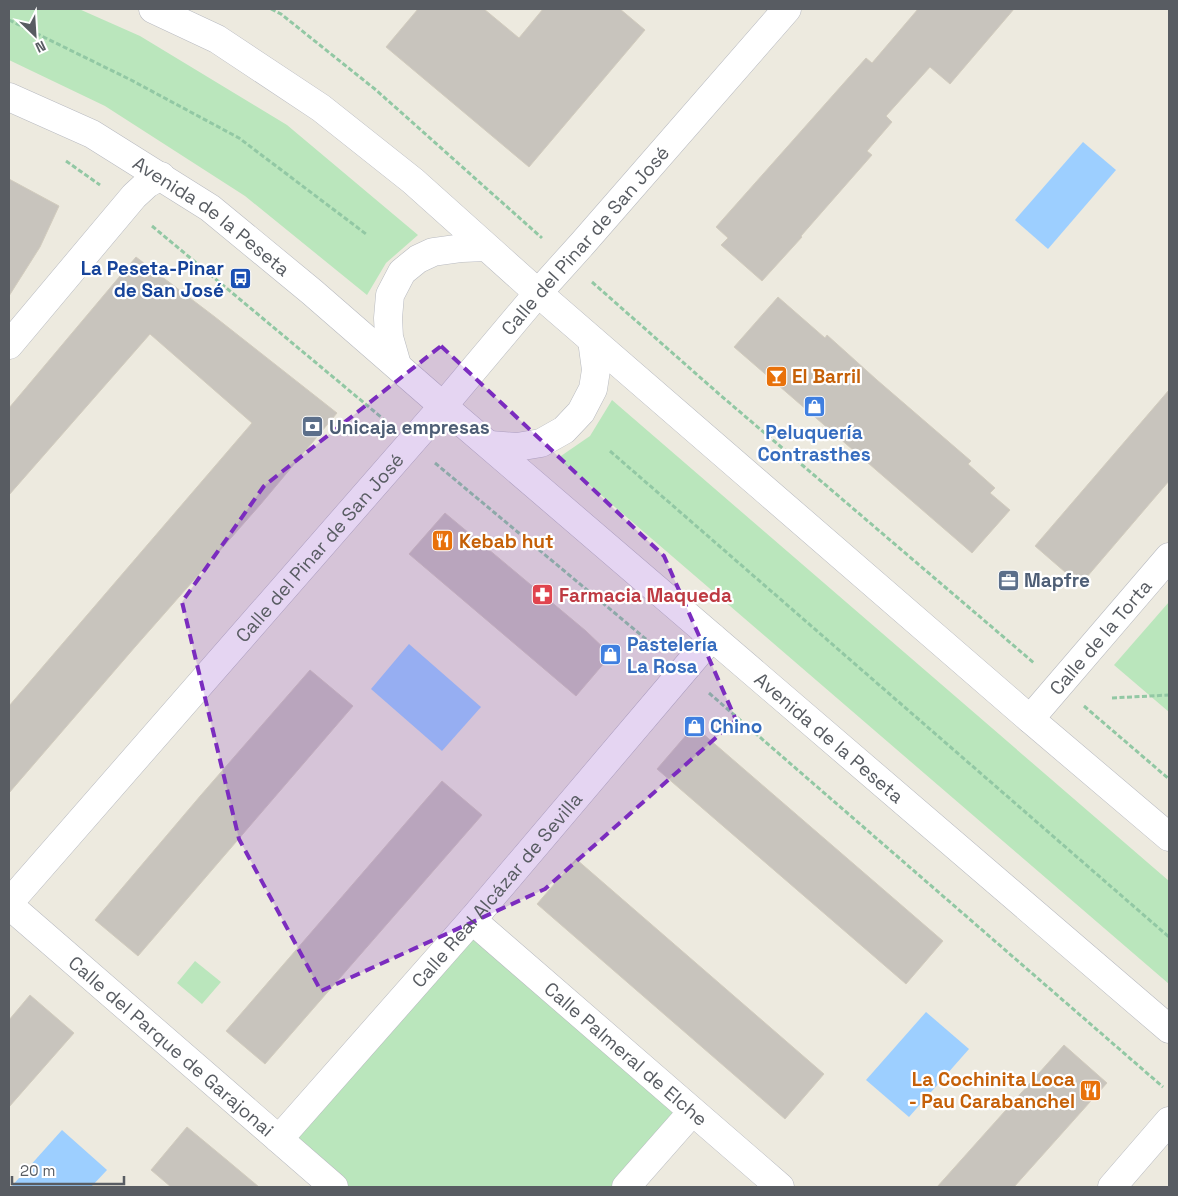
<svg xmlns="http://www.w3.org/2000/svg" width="1178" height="1196" font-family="'Space Grotesk',sans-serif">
	<rect width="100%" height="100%" fill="#edeadf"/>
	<g fill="#bae6bc">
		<polygon points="9,9 79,9 140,36 287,125 418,235 386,263 367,295 245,196 105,106 9,60"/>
		<polygon points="612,400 1169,881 1169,984 558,458 590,436"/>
		<polygon points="1169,602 1169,712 1114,665"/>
		<polygon points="472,920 692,1112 626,1187 334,1187 279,1139"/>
		<polygon points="195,961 221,982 202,1004 177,983"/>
	</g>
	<g fill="#9dcfff">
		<polygon points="1083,142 1116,170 1048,249 1015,220"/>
		<polygon points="409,644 481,707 442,751 371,689"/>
		<polygon points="926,1012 969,1049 909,1117 866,1080"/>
		<polygon points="62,1130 107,1170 91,1187 11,1187"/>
	</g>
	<g fill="#c8c4bd" stroke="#d2ccbe">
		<polygon points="418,9 484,9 519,38 543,9 620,9 645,30 529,167 386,47"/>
		<polygon points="918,9 1014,9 950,84 930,67 886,116 892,122 867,151 872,155 801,236 802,237 762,281 721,245 728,238 716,227 866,58 872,63"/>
		<polygon points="9,179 59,206 40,247 9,296"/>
		<polygon points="136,257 215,317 337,413 260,505 135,647 9,793 9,706 252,423 150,334 9,495 9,408"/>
		<polygon points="778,297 825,338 827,335 877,380 971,461 968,464 995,488 990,493 1010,510 972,553 734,347"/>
		<polygon points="1169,390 1169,481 1080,585 1035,546"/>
		<polygon points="445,513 586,631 611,655 576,696 409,554"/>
		<polygon points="310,670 353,706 138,956 95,920 201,795"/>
		<polygon points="694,726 943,941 906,984 657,769"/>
		<polygon points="442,781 482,815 265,1064 226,1031"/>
		<polygon points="576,859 824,1074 785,1119 537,904"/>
		<polygon points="30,995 74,1033 9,1107 9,1020"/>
		<polygon points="1064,1045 1107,1083 1014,1187 937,1187"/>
		<polygon points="187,1127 228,1161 259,1187 171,1187 151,1170"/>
	</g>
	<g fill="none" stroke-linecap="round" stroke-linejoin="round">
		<defs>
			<g id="minor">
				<polyline points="153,9 217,39 321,108 413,181 538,293 1030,719 1169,837"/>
				<path id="s1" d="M9,97L92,134L210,208L312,292L443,406L1169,1029"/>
				<polyline points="9,345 134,196 147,184 161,176"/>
				<polyline points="397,365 389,337 388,318 390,295 402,272 418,259 433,252 462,248 485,247"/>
				<polyline points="490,445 517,447 541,443 564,430 581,412 593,389 596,370 592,340"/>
				<path id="s2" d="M1030,719L1169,557"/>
				<path id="s3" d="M9,903L443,406L538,293L583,243L787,9"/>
				<path id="s4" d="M9,905L334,1187"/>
				<path id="s5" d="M472,920L780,1187"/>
				<path id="s6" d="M279,1139L472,920L712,637"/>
				<polyline points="626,1187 692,1112"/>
				<polyline points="1112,1187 1169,1121"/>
			</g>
		</defs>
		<use href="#minor" stroke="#b8bac0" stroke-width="29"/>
		<g stroke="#92c8a4" stroke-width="3" stroke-dasharray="5 2.5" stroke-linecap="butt">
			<polyline points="271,9 281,14 376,90 542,238"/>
			<polyline points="9,20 131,80 239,138 366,234"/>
			<polyline points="66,161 100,185"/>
			<polyline points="152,226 387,422"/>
			<polyline points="592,282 719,394 1034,663"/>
			<polyline points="610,451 1169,937"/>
			<polyline points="435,463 659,650"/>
			<polyline points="709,693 1163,1087"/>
			<polyline points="1112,698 1169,695"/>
			<polyline points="1084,706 1169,779"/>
		</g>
		<use href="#minor" stroke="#fff" stroke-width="28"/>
	</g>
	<path fill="#7b2cbf" fill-opacity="0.2" stroke="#7b2cbf" stroke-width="4" stroke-dasharray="10 6" stroke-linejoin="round" d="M441,346L664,556L736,720L545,889L321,991L239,839L182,602L264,486Z"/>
	<defs>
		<symbol id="bus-square" viewBox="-11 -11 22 22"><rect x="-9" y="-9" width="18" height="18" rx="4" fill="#1a4fb4" stroke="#fff"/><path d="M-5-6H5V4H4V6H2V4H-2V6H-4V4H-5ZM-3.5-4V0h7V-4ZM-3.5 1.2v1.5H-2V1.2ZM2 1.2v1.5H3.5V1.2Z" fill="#fff"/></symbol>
		<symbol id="bar-square" viewBox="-11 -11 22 22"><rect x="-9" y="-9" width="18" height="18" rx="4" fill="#e8710a" stroke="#fff"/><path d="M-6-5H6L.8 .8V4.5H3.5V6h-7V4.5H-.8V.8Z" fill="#fff"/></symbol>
		<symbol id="shop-square" viewBox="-11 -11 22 22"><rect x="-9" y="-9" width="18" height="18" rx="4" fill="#3f7fe0" stroke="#fff"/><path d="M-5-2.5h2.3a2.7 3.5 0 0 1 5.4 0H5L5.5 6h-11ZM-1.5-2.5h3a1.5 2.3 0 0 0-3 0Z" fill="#fff"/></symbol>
		<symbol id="bank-square" viewBox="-11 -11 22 22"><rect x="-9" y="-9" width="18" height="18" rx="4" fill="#5c6f8a" stroke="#fff"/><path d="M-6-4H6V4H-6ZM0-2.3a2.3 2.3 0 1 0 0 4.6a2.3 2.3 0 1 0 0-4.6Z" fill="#fff"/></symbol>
		<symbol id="restaurant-square" viewBox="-11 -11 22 22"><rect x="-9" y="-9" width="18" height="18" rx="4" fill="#e8710a" stroke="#fff"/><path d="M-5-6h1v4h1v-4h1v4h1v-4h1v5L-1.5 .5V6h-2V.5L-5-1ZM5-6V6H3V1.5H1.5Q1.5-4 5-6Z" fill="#fff"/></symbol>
		<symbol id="office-square" viewBox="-11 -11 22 22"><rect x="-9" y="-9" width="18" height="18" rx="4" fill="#5c6f8a" stroke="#fff"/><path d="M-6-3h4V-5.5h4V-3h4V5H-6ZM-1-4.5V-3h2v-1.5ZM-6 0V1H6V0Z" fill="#fff"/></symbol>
		<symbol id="pharmacy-square" viewBox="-11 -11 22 22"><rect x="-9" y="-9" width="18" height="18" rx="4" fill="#e0444e" stroke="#fff"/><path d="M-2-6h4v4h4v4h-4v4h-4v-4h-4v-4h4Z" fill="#fff"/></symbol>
	</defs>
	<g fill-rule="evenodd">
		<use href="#bus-square" x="228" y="266" width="25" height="25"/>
		<use href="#bar-square" x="764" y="364" width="25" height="25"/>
		<use href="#shop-square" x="802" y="394" width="25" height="25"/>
		<use href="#bank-square" x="300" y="414" width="25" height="25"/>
		<use href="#restaurant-square" x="430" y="528" width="25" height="25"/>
		<use href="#office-square" x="996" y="568" width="25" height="25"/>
		<use href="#pharmacy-square" x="530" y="582" width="25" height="25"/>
		<use href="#shop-square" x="598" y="642" width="25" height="25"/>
		<use href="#shop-square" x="682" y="714" width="25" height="25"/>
		<use href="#restaurant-square" x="1078" y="1078" width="25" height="25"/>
	</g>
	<g text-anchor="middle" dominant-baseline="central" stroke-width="4.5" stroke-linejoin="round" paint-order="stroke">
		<g font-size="19" fill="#585c62" stroke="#fff">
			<text stroke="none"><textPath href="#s1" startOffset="236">Avenida de la Peseta</textPath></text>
			<text stroke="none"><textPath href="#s3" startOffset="878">Calle del Pinar de San José</textPath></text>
			<text stroke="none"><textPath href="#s3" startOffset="472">Calle del Pinar de San José</textPath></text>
			<text stroke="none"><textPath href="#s2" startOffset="108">Calle de la Torta</textPath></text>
			<text stroke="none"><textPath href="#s1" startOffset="1045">Avenida de la Peseta</textPath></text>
			<text stroke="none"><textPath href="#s6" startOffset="331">Calle Real Alcázar de Sevilla</textPath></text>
			<text stroke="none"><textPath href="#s4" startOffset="215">Calle del Parque de Garajonai</textPath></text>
			<text stroke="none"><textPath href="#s5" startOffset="204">Calle Palmeral de Elche</textPath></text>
		</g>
		<g font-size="19" font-weight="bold" fill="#164399" stroke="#fff" text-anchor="end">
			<text x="224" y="268">La Peseta-Pinar<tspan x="224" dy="22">de San José</tspan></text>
		</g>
		<g font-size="19" font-weight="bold" fill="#c56008" stroke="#fff" text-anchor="start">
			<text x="792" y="376">El Barril</text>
			<text x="459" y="541">Kebab hut</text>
			<text x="1075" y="1079" text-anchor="end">La Cochinita Loca<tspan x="1075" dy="22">- Pau Carabanchel</tspan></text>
		</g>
		<g font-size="19" font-weight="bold" fill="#4e5e75" stroke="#fff" text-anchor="start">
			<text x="329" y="427">Unicaja empresas</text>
			<text x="1024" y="580">Mapfre</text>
		</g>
		<g font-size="19" font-weight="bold" fill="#366cbe" stroke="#fff" text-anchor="start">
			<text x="814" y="432" text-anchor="middle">Peluquería<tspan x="814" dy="22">Contrasthes</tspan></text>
			<text x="627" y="644">Pastelería<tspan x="627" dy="22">La Rosa</tspan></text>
			<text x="710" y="726">Chino</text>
		</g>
		<g font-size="19" font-weight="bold" fill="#be3a42" stroke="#fff" text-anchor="start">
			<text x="559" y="595">Farmacia Maqueda</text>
		</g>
	</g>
	<rect width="1178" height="1196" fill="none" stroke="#585c62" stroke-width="20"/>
	<g transform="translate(35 35) rotate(155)" stroke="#ffffff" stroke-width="4" paint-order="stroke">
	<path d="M0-4L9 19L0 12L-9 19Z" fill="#585c62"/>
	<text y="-8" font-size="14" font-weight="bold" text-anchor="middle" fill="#585c62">N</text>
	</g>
	<path d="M12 1176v8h112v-8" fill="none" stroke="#585c62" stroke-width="2.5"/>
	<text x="20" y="1176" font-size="15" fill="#585c62" stroke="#ffffff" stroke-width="4" paint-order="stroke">20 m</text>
</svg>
